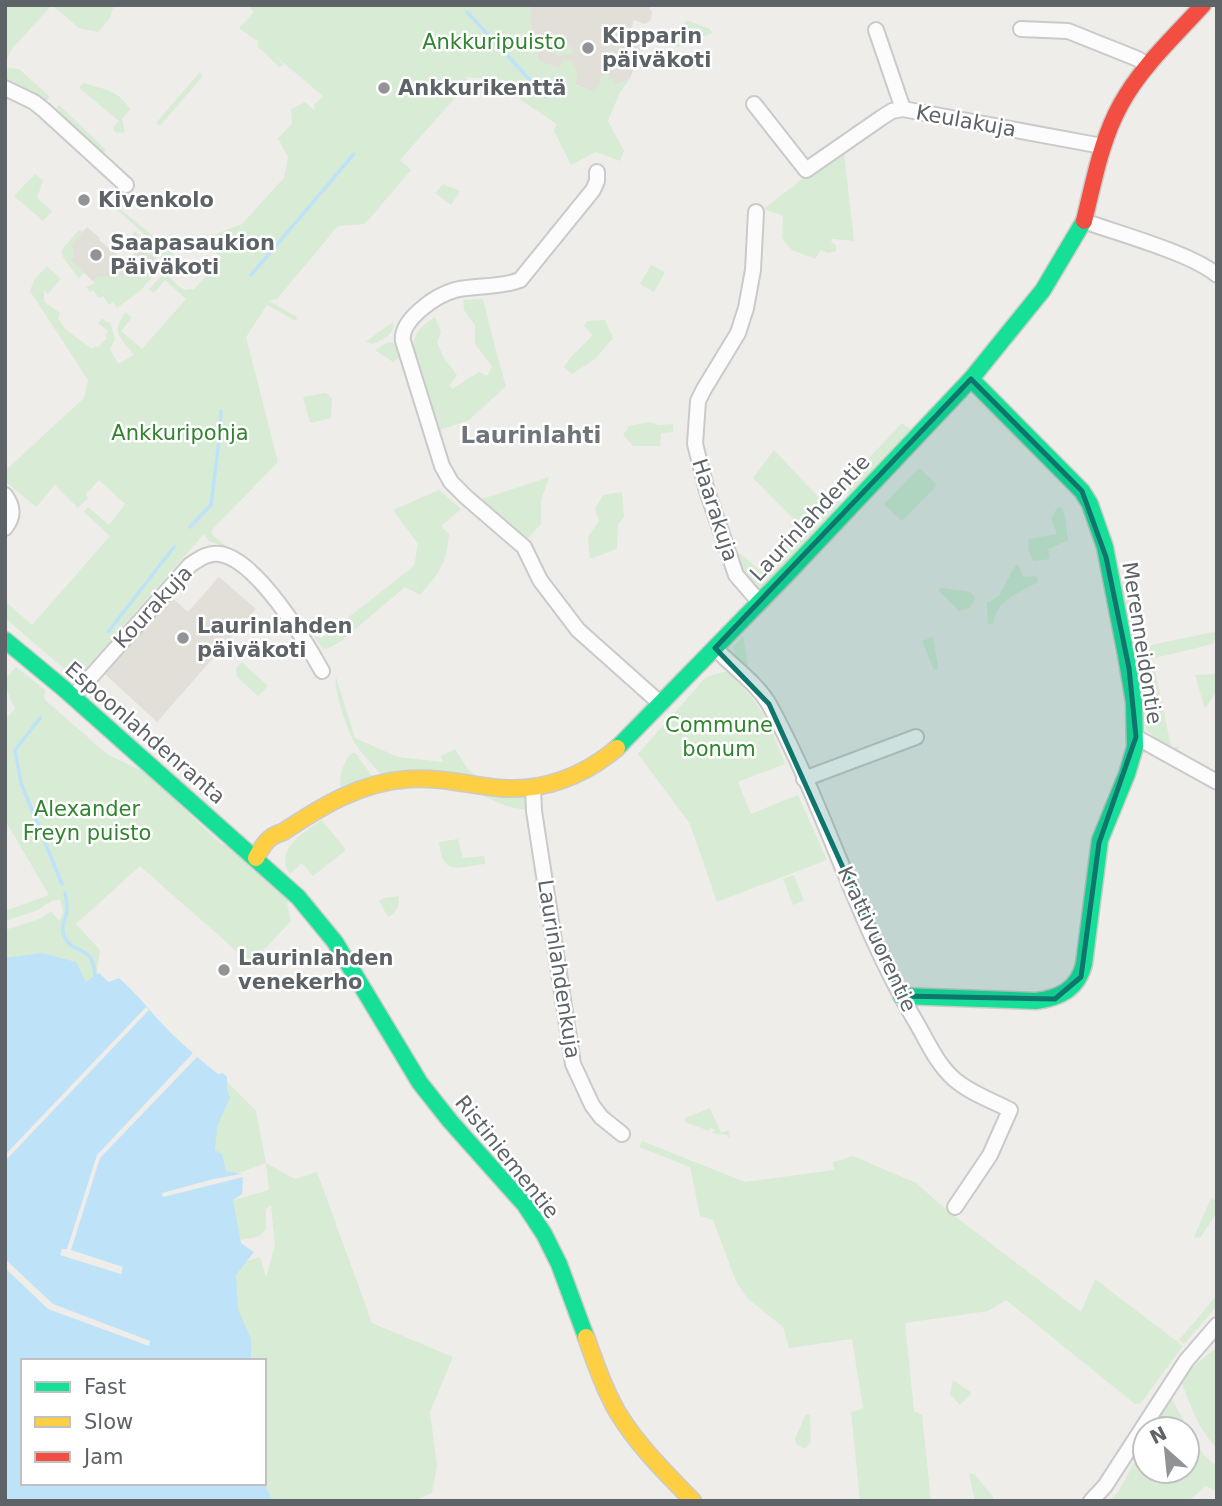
<svg xmlns="http://www.w3.org/2000/svg" width="1222" height="1506" font-family="'DejaVu Sans',sans-serif">
	<rect width="100%" height="100%" fill="#efede9"/>
	<g fill="#e2dfd9">
		<polygon points="532,5 648,5 652,12 651,20 645,24 634,20 631,29 645,35 630,79 593,92 574,84 568,72 539,61 529,17"/>
		<polygon points="87,227 100,238 99,240 125,261 131,258 140,244 157,259 157,267 150,275 129,279 97,277 93,281 71,261 70,246"/>
		<polygon points="219,577 256,609 157,722 105,674 171,597 188,612"/>
	</g>
	<g fill="#d8ebd4">
		<polygon points="5,5 114,5 110,18 98,32 79,28 52,5 11,50 5,63"/>
		<path d="M248,5H532L529,18L539,61L559,68L564,60H572L578,75L575,85L593,92L599,85L600,77L607,73L615,84L630,79L620,92L608,121L624,151L620,161L596,152L571,165L554,131L557,124L522,101L503,80L465,77L469,82L400,160L411,170L365,224L338,226L277,299L269,301L297,317L296,321L267,305L246,337L278,462L211,531L212,534L228,548L209,541L204,534L83,672L69,673L5,618V601L32,625L110,536L84,512L88,507L109,525L125,504L99,480L86,494L88,498L78,508L55,485L36,507L5,481V471L84,398L88,380L30,291L34,280L47,266L61,279L48,294L44,290V302L60,313L58,318L65,329L92,349L95,346L98,347L107,338L105,335L108,331L98,323L102,318L107,323L110,322L115,339L110,349L118,364L134,355C122,338 109,333 126,312L132,318L121,331L142,349L186,299L165,280L154,293L149,289L170,267V278L183,290L194,289L222,258L201,240L242,224L284,178L288,157L278,138L292,124L291,109L305,102L315,111L314,105L323,96L274,55L284,65L279,67L258,47V41L239,28L254,12Z"/>
		<polygon points="686,20 710,29 712,33 675,48"/>
		<polygon points="546,35 561,40 573,49 572,54 560,56 540,48 539,40"/>
		<polygon points="8,68 19,69 50,97 44,103 24,89 5,81"/>
		<polygon points="200,72 202,77 160,126 156,123"/>
		<path d="M83,83C105,90 117,89 130,109L122,119L125,132L118,133L114,131L113,128L119,121L79,88Z"/>
		<polygon points="59,105 106,150 103,153 55,111"/>
		<polygon points="844,153 854,241 832,239 831,242 836,245 836,251 828,253 821,250 815,259 792,250 782,238 783,216 764,209 807,175"/>
		<polygon points="35,174 43,180 37,198 52,211 43,221 14,196"/>
		<polygon points="443,184 460,191 451,205 435,193"/>
		<polygon points="120,197 124,199 118,207 174,254 173,258 164,263 150,239 115,208 113,204"/>
		<polygon points="79,230 83,231 71,246 74,249 74,257 71,261 84,272 79,279 63,257 61,251"/>
		<polygon points="135,231 150,247 158,261 157,267 150,275 152,277 140,291 117,308 113,302 109,305 103,296 99,298 93,290 90,292 86,287 96,283 93,281 96,277 125,275 129,278 132,275 143,276 154,265 155,259 145,252 144,249 142,251 138,247 140,244 131,236"/>
		<polygon points="651,265 665,272 654,292 640,284"/>
		<path d="M483,299C491,329 497,357 506,386L469,420L440,430L413,346C415,331 423,325 435,317L441,333L437,342L444,358L457,375L449,385L452,389L479,372L487,376L492,366L475,344V325L464,310L463,300Z"/>
		<polygon points="605,320 613,338 595,359 572,374 564,367 571,357 593,335 584,326 586,321"/>
		<path d="M393,322C396,335 382,339 373,344L365,342Z"/>
		<polygon points="389,342 394,343 399,358 393,362 375,350"/>
		<polygon points="326,393 332,398 331,418 310,423 303,397"/>
		<polygon points="650,422 659,425 673,424 673,432 661,433 660,446 633,446 623,435 629,426"/>
		<polygon points="902,423 912,431 851,496 840,489"/>
		<polygon points="774,450 825,504 835,494 843,504 761,590 754,591 744,579 732,547 761,571 802,528 753,478"/>
		<polygon points="919,468 937,485 902,521 884,504"/>
		<polygon points="549,477 541,501 541,524 528,538 482,499"/>
		<path d="M439,490L461,509L441,526L449,534C446,565 440,572 420,595L405,587L340,642L326,649L322,648L314,636L322,638L414,566L418,544L393,510Z"/>
		<polygon points="622,492 624,517 618,525 617,549 590,559 588,537 599,521 595,509 603,495"/>
		<path d="M1058,507L1062,508C1067,519 1065,529 1069,540L1048,549L1050,559L1034,561C1029,554 1027,547 1029,539L1057,534L1051,518Z"/>
		<path d="M1016,564L1019,566L1023,577L1036,576L1038,582C1021,592 994,601 994,623L988,624L987,603L999,596Z"/>
		<polygon points="1124,579 1136,598 1147,646 1213,632 1217,634 1213,644 1146,660 1144,650 1135,643 1120,583"/>
		<polygon points="942,588 970,592 975,598 970,608 959,611 938,590"/>
		<polygon points="743,636 748,667 747,668 736,658 733,647"/>
		<polygon points="933,637 938,668 934,670 922,641"/>
		<polygon points="242,662 268,686 258,696 237,677 236,668"/>
		<polygon points="1154,666 1171,746 1172,748 1180,746 1176,752 1156,743 1156,739 1145,728 1139,676 1144,669"/>
		<polygon points="16,667 45,690 44,699 107,754 146,773 221,844 234,847 289,898 287,904 291,921 251,964 140,866 76,924 100,950 96,978 5,1101 5,930 42,918 51,911 59,921 63,913 60,899 52,901 36,911 5,921 5,911 49,895 5,820 5,720 15,709 8,693 5,679"/>
		<polygon points="727,671 751,696 768,721 785,764 738,782 751,814 798,795 827,860 717,902 690,824 638,754 706,677"/>
		<polygon points="1213,674 1217,675 1217,690 1205,709 1195,675"/>
		<path d="M336,677L355,738L398,757L443,762L441,756L455,749L468,770L479,777L381,774C372,764 360,752 353,740C347,728 333,689 336,677Z"/>
		<path d="M352,753H355L373,777L341,788C338,778 344,759 352,753Z"/>
		<path d="M473,791L526,798L530,809C510,811 491,799 473,791Z"/>
		<path d="M322,820L346,850L313,876L302,863L290,874C273,850 304,832 322,820Z"/>
		<path d="M458,839L463,858L484,856L485,864C457,867 443,877 439,842Z"/>
		<polygon points="794,875 804,901 793,905 783,879"/>
		<path d="M399,896C398,907 398,912 388,917L379,901L384,898Z"/>
		<polygon points="226,1081 256,1111 266,1163 295,1179 317,1172 372,1323 453,1357 430,1412 437,1465 432,1493 414,1501 242,1501 235,1483 264,1483 264,1361 214,1361 229,1267 260,1257 266,1277 275,1246 271,1205 266,1209 266,1230 258,1237 232,1241 219,1204 269,1190 266,1163 242,1172 195,1182"/>
		<polygon points="710,1108 721,1133 729,1130 730,1139 727,1135 712,1133 715,1130 710,1128 709,1131 685,1122 685,1118"/>
		<polygon points="642,1141 745,1182 834,1170 833,1162 853,1156 916,1183 948,1211 1081,1312 1095,1279 1183,1346 1141,1403 1135,1404 1006,1300 988,1311 905,1323 914,1411 922,1415 931,1501 860,1501 851,1412 863,1408 852,1339 789,1348 783,1327 747,1298 736,1281 713,1220 700,1216 690,1167 639,1147"/>
		<polygon points="1211,1198 1217,1200 1217,1213 1200,1238 1194,1237"/>
		<polygon points="1217,1295 1217,1306 1184,1344 1179,1340"/>
		<path d="M1217,1347V1448C1198,1430 1189,1401 1180,1378Z"/>
		<polygon points="953,1380 972,1393 960,1405 950,1394"/>
		<polygon points="1171,1398 1203,1454 1217,1467 1217,1491 1205,1486 1189,1501 1109,1501 1118,1492 1145,1444 1145,1471 1187,1471 1187,1429 1153,1429"/>
		<polygon points="806,1414 810,1415 811,1442 805,1449 796,1444 795,1439"/>
		<polygon points="969,1474 974,1474 994,1498 991,1501 975,1501"/>
	</g>
	<path fill="#bee3f8" d="M42,953L76,962L86,982L99,973L109,982L119,978C130,988 140,998 149,1009C169,1033 194,1055 218,1074L223,1073L227,1077V1089L230,1097L217,1127L215,1150L222,1154L226,1171L243,1174V1176L242,1194L233,1200L241,1243L254,1252L236,1275L238,1309L251,1339V1361H23V1483H264L273,1501H5V958Z"/>
	<g fill="#efede9">
		<polygon points="146,1007 149,1010 5,1161 5,1155"/>
		<polygon points="193,1053 197,1057 100,1158 71,1250 123,1267 121,1274 60,1255 62,1249 67,1249 97,1155"/>
		<polygon points="246,1173 247,1176 163,1197 162,1193 214,1179"/>
		<polygon points="5,1259 53,1304 150,1341 149,1346 48,1309 5,1268"/>
	</g>
	<g fill="none" stroke-linecap="round" stroke-linejoin="round">
		<g stroke="#bee3f8" stroke-width="3.5">
			<polyline points="467,12 546,97"/>
			<polyline points="251,275 354,154"/>
			<polyline points="190,527 211,505 220,432 221,411"/>
			<polyline points="108,632 174,547"/>
			<polyline points="40,718 15,750 21,783 62,884"/>
			<path d="M65,893C66,898 67,904 67,909C67,919 60,925 64,936C73,957 93,942 95,976"/>
		</g>
		<defs>
			<g id="street">
				<polyline points="1021,29 1068,31 1138,59 1148,66"/>
				<polyline points="876,30 903,109"/>
				<polyline points="5,88 34,102 44,110 126,185"/>
				<polyline points="754,104 806,170 881,118 892,111 903,109 1102,146"/>
				<path d="M597,172V181L593,190L520,280C499,288 476,285 455,290C436,295 400,320 403,341L442,466L451,482L466,497L524,547L540,580L578,630L661,704"/>
				<polyline points="756,212 753,270 746,308 738,333 704,389 698,401 695,444 707,491 736,575 760,603"/>
				<path d="M1084,221C1119,234 1191,253 1217,275"/>
				<path d="M5,495C13,506 14,517 5,528"/>
				<path d="M715,648C733,667 758,684 770,706C826,808 856,922 916,1022C927,1041 937,1064 954,1079C970,1093 991,1100 1010,1110L990,1155L955,1207"/>
				<path d="M73,697L190,565C199,559 208,552 220,554C257,560 305,640 322,671"/>
				<polyline points="1136,737 1217,782"/>
				<polyline points="804,779 916,737"/>
				<polyline points="533,788 534,811 573,1064 592,1105 601,1117 622,1134"/>
				<polyline points="1091,1501 1105,1486 1186,1361 1217,1325"/>
			</g>
			<g id="fast">
				<polyline points="5,640 63,688 298,897 335,942 420,1083 450,1121 525,1205 544,1234 559,1264 586,1337"/>
				<polyline points="617,748 787,574 971,379 1043,290 1084,221"/>
				<path d="M901,996L1036,1001C1060,998 1078,989 1084,964L1100,840L1127,774L1135,747L1134,702L1126,655L1105,547L1090,504L1082,491L971,379"/>
			</g>
			<g id="slow">
				<path d="M256,858C263,845 268,836 283,832C322,806 361,782 409,779C440,777 469,785 499,788C543,792 584,776 617,748"/>
				<path d="M586,1337C595,1362 604,1389 618,1413C638,1446 666,1473 693,1501"/>
			</g>
			<path id="jam" d="M1084,221C1094,181 1101,140 1121,104C1141,67 1175,36 1203,5"/>
		</defs>
		<use href="#street" stroke="#cacaca" stroke-width="18"/>
		<use href="#fast" stroke="#cbcbcb" stroke-width="19"/>
		<use href="#slow" stroke="#cbcbcb" stroke-width="19"/>
		<use href="#jam" stroke="#cbcbcb" stroke-width="19"/>
		<use href="#street" stroke="#fdfcfc" stroke-width="14"/>
		<use href="#fast" stroke="#16e098" stroke-width="16"/>
		<use href="#slow" stroke="#ffcf43" stroke-width="16"/>
		<use href="#jam" stroke="#f24e42" stroke-width="16"/>
	</g>
	<path fill="#0f766e" fill-opacity="0.2" stroke="#0f766e" stroke-width="5" stroke-linejoin="round" d="M971,379L1082,491L1106,557L1129,668L1136,737L1099,843L1081,977L1055,999L901,996L769,704L715,648Z"/>
	<g fill="#919395" stroke="#fff" stroke-width="2.5">
		<circle cx="588" cy="48" r="7"/>
		<circle cx="384" cy="88" r="7"/>
		<circle cx="84" cy="200" r="7"/>
		<circle cx="96" cy="255" r="7"/>
		<circle cx="183" cy="638" r="7"/>
		<circle cx="224" cy="970" r="7"/>
	</g>
	<g text-anchor="middle" dominant-baseline="central" stroke-width="5" stroke-linejoin="round" paint-order="stroke">
		<g font-size="21" font-weight="bold" fill="#5e6368" stroke="#fff" text-anchor="start">
			<text x="602" y="36">Kipparin<tspan x="602" dy="24">päiväkoti</tspan></text>
			<text x="398" y="88">Ankkurikenttä</text>
			<text x="98" y="200">Kivenkolo</text>
			<text x="110" y="243">Saapasaukion<tspan x="110" dy="24">Päiväkoti</tspan></text>
			<text x="197" y="626">Laurinlahden<tspan x="197" dy="24">päiväkoti</tspan></text>
			<text x="238" y="958">Laurinlahden<tspan x="238" dy="24">venekerho</tspan></text>
		</g>
		<g font-size="21" fill="#328430" stroke="#fff">
			<text x="494" y="42">Ankkuripuisto</text>
			<text x="180" y="433">Ankkuripohja</text>
			<text x="719" y="725">Commune<tspan x="719" dy="24">bonum</tspan></text>
			<text x="87" y="809">Alexander<tspan x="87" dy="24">Freyn puisto</tspan></text>
		</g>
		<g font-size="21" fill="#5e6368" stroke="#fff">
			<text transform="translate(966 121) rotate(10)">Keulakuja</text>
			<text transform="translate(715 510) rotate(72)">Haarakuja</text>
			<text transform="translate(810 518) rotate(-47)">Laurinlahdentie</text>
			<text transform="translate(153 607) rotate(-47)">Kourakuja</text>
			<text transform="translate(1142 643) rotate(81)">Merenneidontie</text>
			<text transform="translate(145 733) rotate(41)">Espoonlahdenranta</text>
			<text transform="translate(877 939) rotate(65)">Krattivuorentie</text>
			<text transform="translate(559 969) rotate(81)">Laurinlahdenkuja</text>
			<text transform="translate(507 1157) rotate(51)">Ristiniementie</text>
		</g>
		<g font-size="23" font-weight="bold" fill="#6f757a" stroke="#fff">
			<text x="531" y="435">Laurinlahti</text>
		</g>
	</g>
	<rect width="1222" height="1506" fill="none" stroke="#5e6368" stroke-width="14"/>
	<rect x="21" y="1359" width="245" height="126" fill="#ffffff" stroke="#bfc1c3" stroke-width="2"/>
	<rect x="35" y="1382" width="35" height="10" fill="#16e098" stroke="#bfc1c3" stroke-width="2"/>
	<text x="84" y="1394" font-size="21" fill="#5e6368">Fast</text>
	<rect x="35" y="1417" width="35" height="10" fill="#ffcf43" stroke="#bfc1c3" stroke-width="2"/>
	<text x="84" y="1429" font-size="21" fill="#5e6368">Slow</text>
	<rect x="35" y="1452" width="35" height="10" fill="#f24e42" stroke="#bfc1c3" stroke-width="2"/>
	<text x="84" y="1464" font-size="21" fill="#5e6368">Jam</text>
	<g transform="translate(1166 1450) rotate(333)"><circle r="33" fill="#ffffff" stroke="#bfc1c3" stroke-width="2"/>
	<path d="M0-5L12 26L0 18L-12 26Z" fill="#919395"/>
	<text y="-10" font-size="19" font-weight="bold" text-anchor="middle" fill="#5e6368">N</text>
	</g>
</svg>
